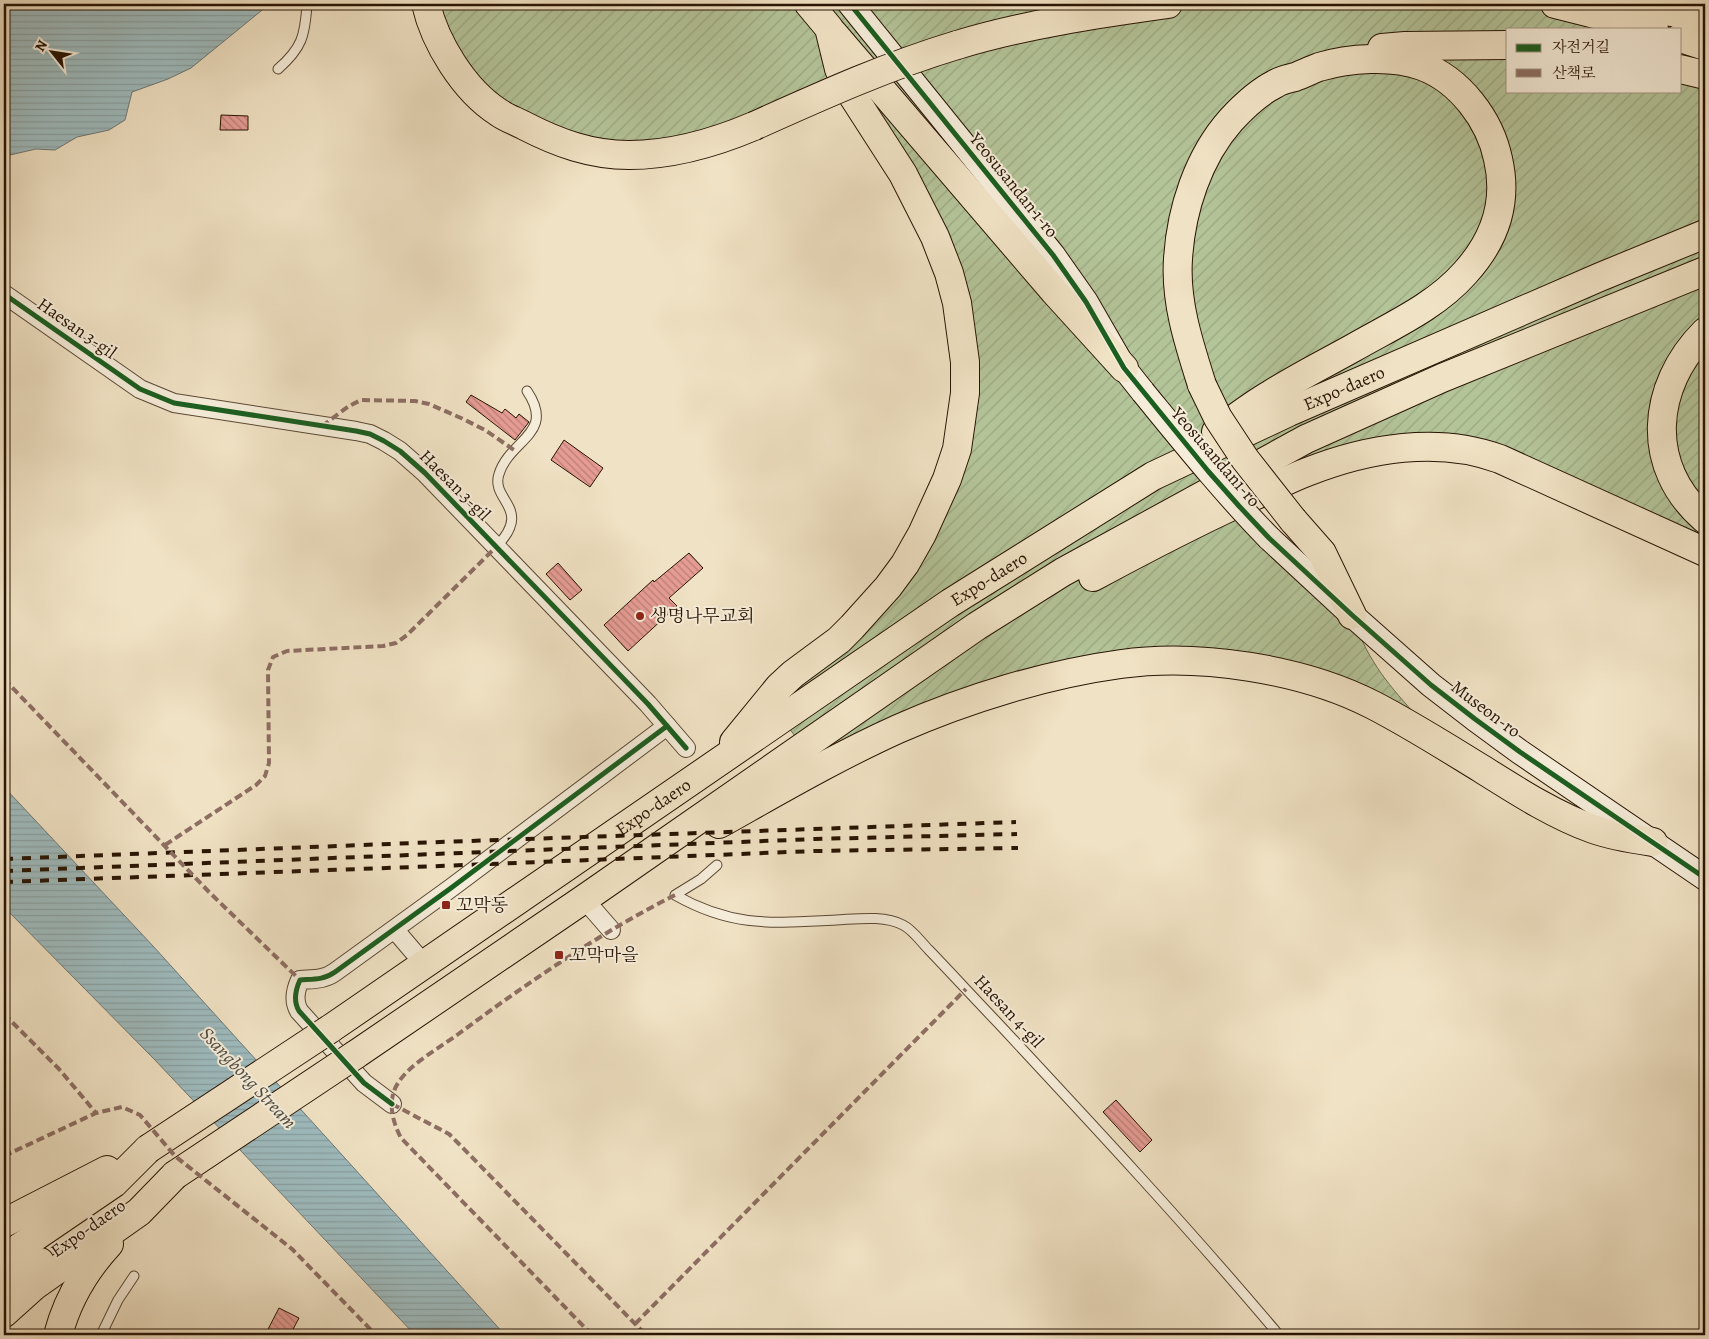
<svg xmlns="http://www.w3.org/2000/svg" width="1709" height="1339" font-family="Alegreya,'Noto Serif KR',serif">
	<defs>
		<pattern id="garden-furrows" width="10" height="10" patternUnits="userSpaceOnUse" patternTransform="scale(1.25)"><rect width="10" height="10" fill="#b4c499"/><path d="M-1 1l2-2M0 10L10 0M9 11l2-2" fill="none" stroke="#9ba882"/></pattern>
		<pattern id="water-rules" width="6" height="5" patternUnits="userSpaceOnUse" patternTransform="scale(1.25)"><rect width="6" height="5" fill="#9ebbbe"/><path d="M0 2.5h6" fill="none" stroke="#88a0a2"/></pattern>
		<pattern id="building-back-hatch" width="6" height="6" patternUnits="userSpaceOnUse" patternTransform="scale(1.25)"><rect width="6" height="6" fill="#e69c94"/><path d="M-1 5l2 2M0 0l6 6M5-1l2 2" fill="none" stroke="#ba7e77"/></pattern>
	</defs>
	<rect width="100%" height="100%" fill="#f0e2c4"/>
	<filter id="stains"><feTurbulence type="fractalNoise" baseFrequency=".004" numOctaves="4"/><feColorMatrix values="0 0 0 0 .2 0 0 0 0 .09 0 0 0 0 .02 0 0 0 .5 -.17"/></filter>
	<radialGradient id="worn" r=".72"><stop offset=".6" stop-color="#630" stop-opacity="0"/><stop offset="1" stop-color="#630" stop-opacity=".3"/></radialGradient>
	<path fill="url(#garden-furrows)" stroke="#6e6c4e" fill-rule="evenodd" d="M426,4H1620L1705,16V552L1529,471L1411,447L1239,506L1352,615C1366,657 1385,681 1414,713L1293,676L1092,668L820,768L767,700L839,640L947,479L957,303L847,87L651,154L498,112ZM1508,29H1680V91H1508Z"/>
	<g fill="url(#water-rules)" stroke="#6f7873">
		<polygon points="4,4 265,4 261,11 191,68 168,79 132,92 125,120 109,130 77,137 55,150 36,149 10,155 4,150"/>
		<polygon points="4,787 153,946 505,1335 415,1335 154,1059 4,907"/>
	</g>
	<g fill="url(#building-back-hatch)" stroke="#281403">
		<polygon points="221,115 248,116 248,130 220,130"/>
		<polygon points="471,395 502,413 505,409 516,418 519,414 529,422 515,440 466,402"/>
		<polygon points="564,440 603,468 590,487 551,460"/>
		<polygon points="689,553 703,568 669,598 677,606 628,651 604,625 653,580 654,582"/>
		<polygon points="558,563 582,590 570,600 546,574"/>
		<polygon points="1116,1100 1152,1140 1140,1152 1103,1112"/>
		<polygon points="279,1308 299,1318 290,1335 265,1335"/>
	</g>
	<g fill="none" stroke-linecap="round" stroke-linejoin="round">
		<defs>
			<g id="lane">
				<path d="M278,69C302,48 305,36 307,4"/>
				<path d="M496,547C534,508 490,501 499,474C510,439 556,434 527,391"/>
				<path d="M717,865L701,879L675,895C733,928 773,923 836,920C857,919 884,915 903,925C913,930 921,942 929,950C952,974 974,998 997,1022C1093,1125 1188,1227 1279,1335"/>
				<polyline points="101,1335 118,1300 134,1276"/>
			</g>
			<g id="street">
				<polyline points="4,294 140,389 174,403 356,431 370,434 384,441 400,451 425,473 648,704 686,748"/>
				<polyline points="584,899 611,930"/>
				<polyline points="395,930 424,964"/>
				<path d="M392,1104L364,1083L299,1011C293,1001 295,991 300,980C313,979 324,980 335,972L451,888L667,726"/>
			</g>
			<g id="secondary">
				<polyline points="850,4 1053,255 1086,302 1124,368 1143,392"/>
				<polyline points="1269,538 1352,615 1431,685 1475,719 1520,752 1705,878"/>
			</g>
			<g id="highway">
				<path d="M426,4C435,43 464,90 498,112C506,118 516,121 525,126C558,143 591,155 629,155C673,155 714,143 754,126"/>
				<polyline points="1555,4 1654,29"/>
				<polyline points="1625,5 1648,9 1705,16"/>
				<polyline points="833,33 1054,291 1124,368"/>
				<polyline points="1680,38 1705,46"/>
				<path d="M957,45C1026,24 1097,14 1168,4"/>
				<polyline points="1382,48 1405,46 1508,45"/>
				<polyline points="1680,69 1705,75"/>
				<path d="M1705,332C1651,386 1644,467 1705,519"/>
				<path d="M1202,385C1189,344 1175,302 1178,259C1181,210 1198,157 1231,120C1243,107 1259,92 1275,84C1281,80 1288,79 1295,77C1303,74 1311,70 1319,67C1349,58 1392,55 1422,66C1460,80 1490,120 1498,159C1508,202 1495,240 1465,273C1435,307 1391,326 1353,348C1326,363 1298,377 1271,394C1252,405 1234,419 1216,432"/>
				<polyline points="1293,520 1322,553 1352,615"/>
				<path d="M1093,577C1143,550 1193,524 1245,500C1266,491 1286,480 1307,472C1368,448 1438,436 1500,459L1705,552"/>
				<polyline points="734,742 779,687 793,674 839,640 852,627 888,587 905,564 922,534 947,479 957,449 965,393 965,362 957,303 949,273 935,237 903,174 847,87 839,69 829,28 809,4"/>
				<path d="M719,824C778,791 836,757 898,729C966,699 1047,674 1121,664C1199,653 1303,669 1373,705C1410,724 1446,747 1482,769C1517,791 1554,815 1593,829C1612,836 1633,839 1653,842"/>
				<path id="s1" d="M330,1029L950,603L1153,476L1289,412L1600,277L1705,234"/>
				<polyline points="355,1055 584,899 977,626 1063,572 1306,439 1442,378 1705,271"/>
				<polyline points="4,1223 107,1170"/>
				<polyline points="4,1258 114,1183 148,1149"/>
				<polyline points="4,1286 40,1262"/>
				<polyline points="4,1313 34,1286 139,1212 175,1175"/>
				<path d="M58,1335C67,1301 85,1270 109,1244"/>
			</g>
		</defs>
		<use href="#lane" stroke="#5a4833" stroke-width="11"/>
		<use href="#street" stroke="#5a4833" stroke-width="20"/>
		<use href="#secondary" stroke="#281403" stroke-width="26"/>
		<use href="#highway" stroke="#281403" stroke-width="30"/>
		<use href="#lane" stroke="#f5ecd9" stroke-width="9"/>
		<use href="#street" stroke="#f5ecd9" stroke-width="18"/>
		<use href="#secondary" stroke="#f5ecd9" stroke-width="24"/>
		<use href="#highway" stroke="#f0e2c4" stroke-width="28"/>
		<g stroke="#281403" stroke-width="4" stroke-dasharray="9 9" stroke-linecap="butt">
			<polyline points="4,859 440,842 1016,822"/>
			<polyline points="4,871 815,839 1017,834"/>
			<polyline points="4,882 440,866 814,851 1018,848"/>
		</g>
		<defs>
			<path id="secondary-bridge" d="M1143,392C1184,442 1224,492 1269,538"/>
			<g id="highway-bridge">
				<path d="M754,126C821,96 887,66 957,45"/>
				<polyline points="1202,385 1218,418 1245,459 1293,520"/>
				<polyline points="148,1149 330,1029"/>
				<polyline points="175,1175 355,1055"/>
			</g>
		</defs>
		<use href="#secondary-bridge" stroke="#281403" stroke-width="26" stroke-linecap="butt"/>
		<use href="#highway-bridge" stroke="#281403" stroke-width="30" stroke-linecap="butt"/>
		<use href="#secondary-bridge" stroke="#f5ecd9" stroke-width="24"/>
		<use href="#highway-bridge" stroke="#f0e2c4" stroke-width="28"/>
		<g stroke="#8d6e63" stroke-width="4" stroke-dasharray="8 4" stroke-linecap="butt">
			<polyline points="4,313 14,302"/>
			<polyline points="322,426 349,406 361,400 415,401 429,404 461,418 485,430 514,450"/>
			<polyline points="4,679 210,893 300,980"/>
			<polyline points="165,845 256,785 265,776 269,763 268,670 273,657 287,651 383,646 396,643 407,635 496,547"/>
			<polyline points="4,1014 59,1069 96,1113"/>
			<polyline points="392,1104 449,1134 459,1144 646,1335"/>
			<polyline points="4,1156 96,1113 122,1107 140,1115 175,1156 292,1249 376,1335"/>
			<polyline points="635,1324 966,989"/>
			<path d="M592,1335L401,1138C392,1121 387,1100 398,1083C410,1064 439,1048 457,1035C526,984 598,934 675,895"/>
		</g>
		<defs>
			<g id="cycleway">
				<polyline points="850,4 1053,255 1086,302 1124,368 1208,471 1239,506 1269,538 1352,615 1431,685 1475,719 1520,752 1705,878"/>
				<polyline points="4,294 140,389 174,403 356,431 370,434 384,441 400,451 425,473 648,704 686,748"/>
				<path d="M392,1104L364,1083L299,1011C293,1001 295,991 300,980C313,979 324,980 335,972L451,888L667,726"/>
			</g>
		</defs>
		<use href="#cycleway" stroke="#f5ecd9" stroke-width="8"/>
		<use href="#cycleway" stroke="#1b5e20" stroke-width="5"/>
	</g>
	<g fill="#8f2418" stroke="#f5ecd9" stroke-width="2">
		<circle cx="640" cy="616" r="5"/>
		<rect x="441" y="900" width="10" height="10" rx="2.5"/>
		<rect x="554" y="950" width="10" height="10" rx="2.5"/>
	</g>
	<g text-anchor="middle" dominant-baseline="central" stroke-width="4" stroke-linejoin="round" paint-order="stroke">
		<g font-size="18" fill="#281403" stroke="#f5ecd9">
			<text transform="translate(1014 185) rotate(51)">Yeosusandan 1-ro</text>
			<text transform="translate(77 328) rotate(35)">Haesan 3-gil</text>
			<text stroke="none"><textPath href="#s1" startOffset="1202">Expo-daero</textPath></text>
			<text transform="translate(1216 457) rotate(49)">Yeosusandan1-ro</text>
			<text transform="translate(455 485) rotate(45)">Haesan 3-gil</text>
			<text stroke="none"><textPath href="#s1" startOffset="798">Expo-daero</textPath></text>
			<text transform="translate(1486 709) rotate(37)">Museon-ro</text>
			<text stroke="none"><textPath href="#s1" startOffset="392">Expo-daero</textPath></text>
			<text transform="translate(1009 1011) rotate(47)">Haesan 4-gil</text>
			<text transform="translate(88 1228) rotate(-35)">Expo-daero</text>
		</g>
		<g font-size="18" fill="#281403" stroke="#f5ecd9" text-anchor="start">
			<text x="650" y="616">생명나무교회</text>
			<text x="456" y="905">꼬막동</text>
			<text x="569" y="955">꼬막마을</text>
		</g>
		<g font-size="19" font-style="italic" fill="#514e44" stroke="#f5ecd9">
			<text transform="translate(248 1078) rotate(47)">Ssangbong Stream</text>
		</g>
	</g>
	<rect width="1709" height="1339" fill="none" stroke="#f0e2c4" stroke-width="20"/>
	<rect x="5" y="5" width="1699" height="1329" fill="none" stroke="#281403" stroke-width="2.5"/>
	<rect x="10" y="10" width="1689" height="1319" fill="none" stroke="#281403"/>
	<rect x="1506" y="28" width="175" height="65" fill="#f5ecd9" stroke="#a39683"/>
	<rect x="1516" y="44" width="25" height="8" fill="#1b5e20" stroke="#a39683"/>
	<text x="1552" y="52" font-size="15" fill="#281403">자전거길</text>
	<rect x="1516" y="69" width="25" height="8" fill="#8d6e63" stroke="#a39683"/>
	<text x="1552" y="78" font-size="15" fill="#281403">산책로</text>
	<g transform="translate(52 52) rotate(300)" stroke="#f5ecd9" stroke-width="4" paint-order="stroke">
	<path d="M0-4L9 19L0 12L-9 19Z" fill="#281403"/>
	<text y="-8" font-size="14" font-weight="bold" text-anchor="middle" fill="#281403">N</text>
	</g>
	<rect width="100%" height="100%" filter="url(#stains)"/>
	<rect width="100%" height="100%" fill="url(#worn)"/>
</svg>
